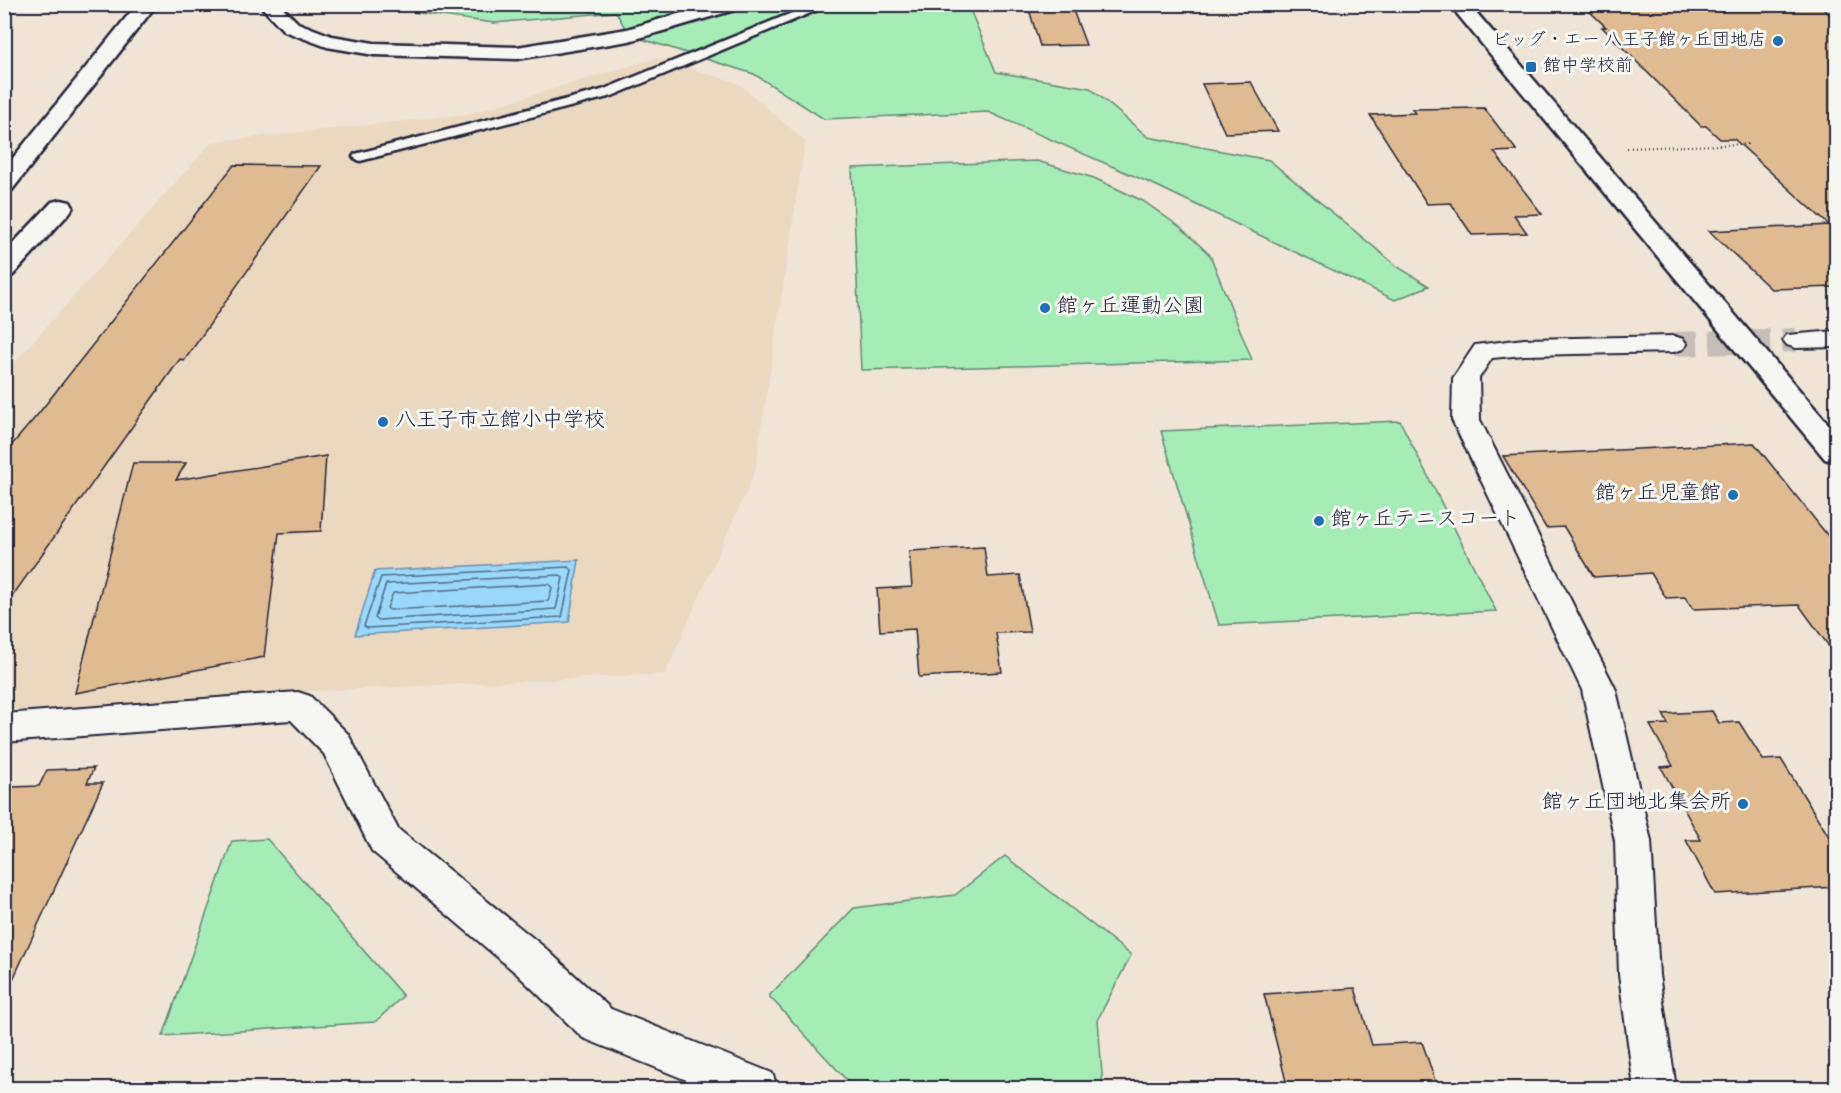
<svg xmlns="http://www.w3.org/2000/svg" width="1841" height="1093" font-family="Dekko,'Klee One',sans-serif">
	<rect width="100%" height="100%" fill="#efe4d5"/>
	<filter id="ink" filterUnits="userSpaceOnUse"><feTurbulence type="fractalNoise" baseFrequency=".0167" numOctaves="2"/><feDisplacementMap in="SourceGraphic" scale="12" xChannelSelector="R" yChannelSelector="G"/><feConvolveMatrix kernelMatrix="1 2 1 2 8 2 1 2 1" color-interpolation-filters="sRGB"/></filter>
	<g filter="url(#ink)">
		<polygon fill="#ead8c1" points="656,58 738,83 805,141 755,471 665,674 315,691 5,711 5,373 212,142 468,114"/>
		<g fill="#a6ecb7" stroke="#648779" stroke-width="1.5">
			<polygon points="409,5 968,5 996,72 1090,88 1148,137 1269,160 1398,267 1429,286 1395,300 1157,186 988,112 824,119 754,74 629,35 616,12 494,23 412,12"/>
			<polygon points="1037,161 1094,178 1143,201 1180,227 1210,255 1252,360 861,370 852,168"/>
			<polygon points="1400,421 1496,611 1219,625 1161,431"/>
			<polygon points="267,839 403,996 375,1022 163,1036 232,841"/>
			<polygon points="1005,856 1131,955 1098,1019 1103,1088 854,1088 769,996 854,908 955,895"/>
		</g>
		<polygon fill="#9ad9fc" stroke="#6a90af" stroke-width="1.5" points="579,560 569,622 355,635 375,571"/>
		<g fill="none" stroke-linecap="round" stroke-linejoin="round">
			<g stroke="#526b88" stroke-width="1.5">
				<polygon points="568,567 572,570 562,617 367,628 364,626 381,577"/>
				<polygon points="560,575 563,578 556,609 378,620 375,618 386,584"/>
				<polygon points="549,584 552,588 548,601 390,610 387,608 393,593"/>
			</g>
		</g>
		<g fill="#e0bb91" stroke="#22223b" stroke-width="1.5">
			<polygon points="1722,4 1818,4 1836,20 1836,287 1771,289 1709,231 1829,225 1734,139 1720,139 1706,126 1701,126 1602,27 1606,27 1587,9"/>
			<polygon points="1071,5 1086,45 1040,46 1028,6"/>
			<polygon points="1251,82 1278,131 1225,133 1202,84"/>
			<polygon points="1484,108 1517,151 1494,152 1542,214 1514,215 1527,233 1472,235 1451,203 1427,204 1370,115 1415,113 1412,109"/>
			<polygon points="234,165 321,166 184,361 180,359 4,608 4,454 39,413"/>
			<polygon points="1754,443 1836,546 1836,656 1799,605 1693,609 1685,597 1666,598 1651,573 1594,577 1564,527 1546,528 1503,456"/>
			<polygon points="326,456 321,531 279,533 264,657 75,693 133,463 186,463 176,480"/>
			<polygon points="984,547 988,577 1020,575 1030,632 996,633 1002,672 919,677 915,629 880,631 877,589 912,587 909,551"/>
			<polygon points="1712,711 1719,723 1739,722 1763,760 1781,759 1836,848 1836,887 1715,894 1686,840 1701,840 1661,767 1673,766 1650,725 1668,724 1663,714"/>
			<polygon points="94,768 87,783 103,783 4,999 4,804 13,787 39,786 47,770"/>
			<polygon points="1355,988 1372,1045 1422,1042 1438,1089 1288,1089 1264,994"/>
		</g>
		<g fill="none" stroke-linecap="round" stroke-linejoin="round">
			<polyline stroke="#c6bdb6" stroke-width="24" stroke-dasharray="24 12" stroke-linecap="butt" points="1674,344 1796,340"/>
			<defs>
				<polygon id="service" points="814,4 832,4 612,96 360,161 353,157 355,154 602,90"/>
				<g id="pedestrian">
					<polygon points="1836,331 1836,347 1796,348 1787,345 1783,340 1787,335"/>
					<polygon points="1674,336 1683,339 1687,344 1683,349 1674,352 1524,355 1492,358 1479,378 1480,420 1616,690 1651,841 1659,975 1676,1088 1634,1088 1619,975 1615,841 1582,690 1452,420 1453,378 1475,345 1524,339"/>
					<polygon points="298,692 310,696 348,734 398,829 544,947 611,1009 772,1073 778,1088 706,1088 583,1038 516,973 372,851 324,754 291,720 4,742 4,714"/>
				</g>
				<g id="tertiary">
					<polygon points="137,4 157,4 12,190 4,192 4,169"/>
					<polygon points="259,4 279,4 298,23 332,36 374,43 517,47 627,29 712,4 743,4 741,8 629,41 517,59 374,55 327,47 284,31"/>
					<polygon points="1449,4 1469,4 1836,433 1836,462 1825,459"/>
					<polygon points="61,200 70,202 73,207 70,212 13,275 4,277 4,253 52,202"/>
				</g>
			</defs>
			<use href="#service" stroke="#22223b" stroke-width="5"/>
			<use href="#pedestrian" stroke="#22223b" stroke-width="4"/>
			<use href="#tertiary" stroke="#22223b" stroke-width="5"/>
			<polyline stroke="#22223b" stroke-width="2" stroke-dasharray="1 3" stroke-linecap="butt" points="1627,148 1750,144"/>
			<use href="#service" fill="#f6f6f2" fill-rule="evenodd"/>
			<use href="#pedestrian" fill="#f6f6f2" fill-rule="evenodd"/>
			<use href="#tertiary" fill="#f6f6f2" fill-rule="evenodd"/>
		</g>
	</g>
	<g fill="#1f6fb2" stroke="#f6f6f2" stroke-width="2">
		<circle cx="1778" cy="41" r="6"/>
		<rect x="1525" y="61" width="12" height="12" rx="3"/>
		<circle cx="1045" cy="308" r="6"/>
		<circle cx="383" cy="422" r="6"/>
		<circle cx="1733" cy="495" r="6"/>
		<circle cx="1319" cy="521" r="6"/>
		<circle cx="1743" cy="804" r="6"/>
	</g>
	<g text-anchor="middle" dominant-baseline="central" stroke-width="6" stroke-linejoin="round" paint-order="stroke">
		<g font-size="18" fill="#22223b" stroke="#f6f6f2" text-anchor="end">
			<text x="1766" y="41">ビッグ・エー 八王子館ヶ丘団地店</text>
			<text x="1543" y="67" text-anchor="start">館中学校前</text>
		</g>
		<g font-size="21" fill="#22223b" stroke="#f6f6f2" text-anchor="start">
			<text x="1057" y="308">館ヶ丘運動公園</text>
			<text x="395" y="422">八王子市立館小中学校</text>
			<text x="1721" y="495" text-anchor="end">館ヶ丘児童館</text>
			<text x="1331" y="521">館ヶ丘テニスコート</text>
			<text x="1731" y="804" text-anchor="end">館ヶ丘団地北集会所</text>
		</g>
	</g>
	<rect width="1841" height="1093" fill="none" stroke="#f6f6f2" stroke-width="24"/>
	<rect x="12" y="12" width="1817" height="1069" fill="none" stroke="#22223b" stroke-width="2" filter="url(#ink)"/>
</svg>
